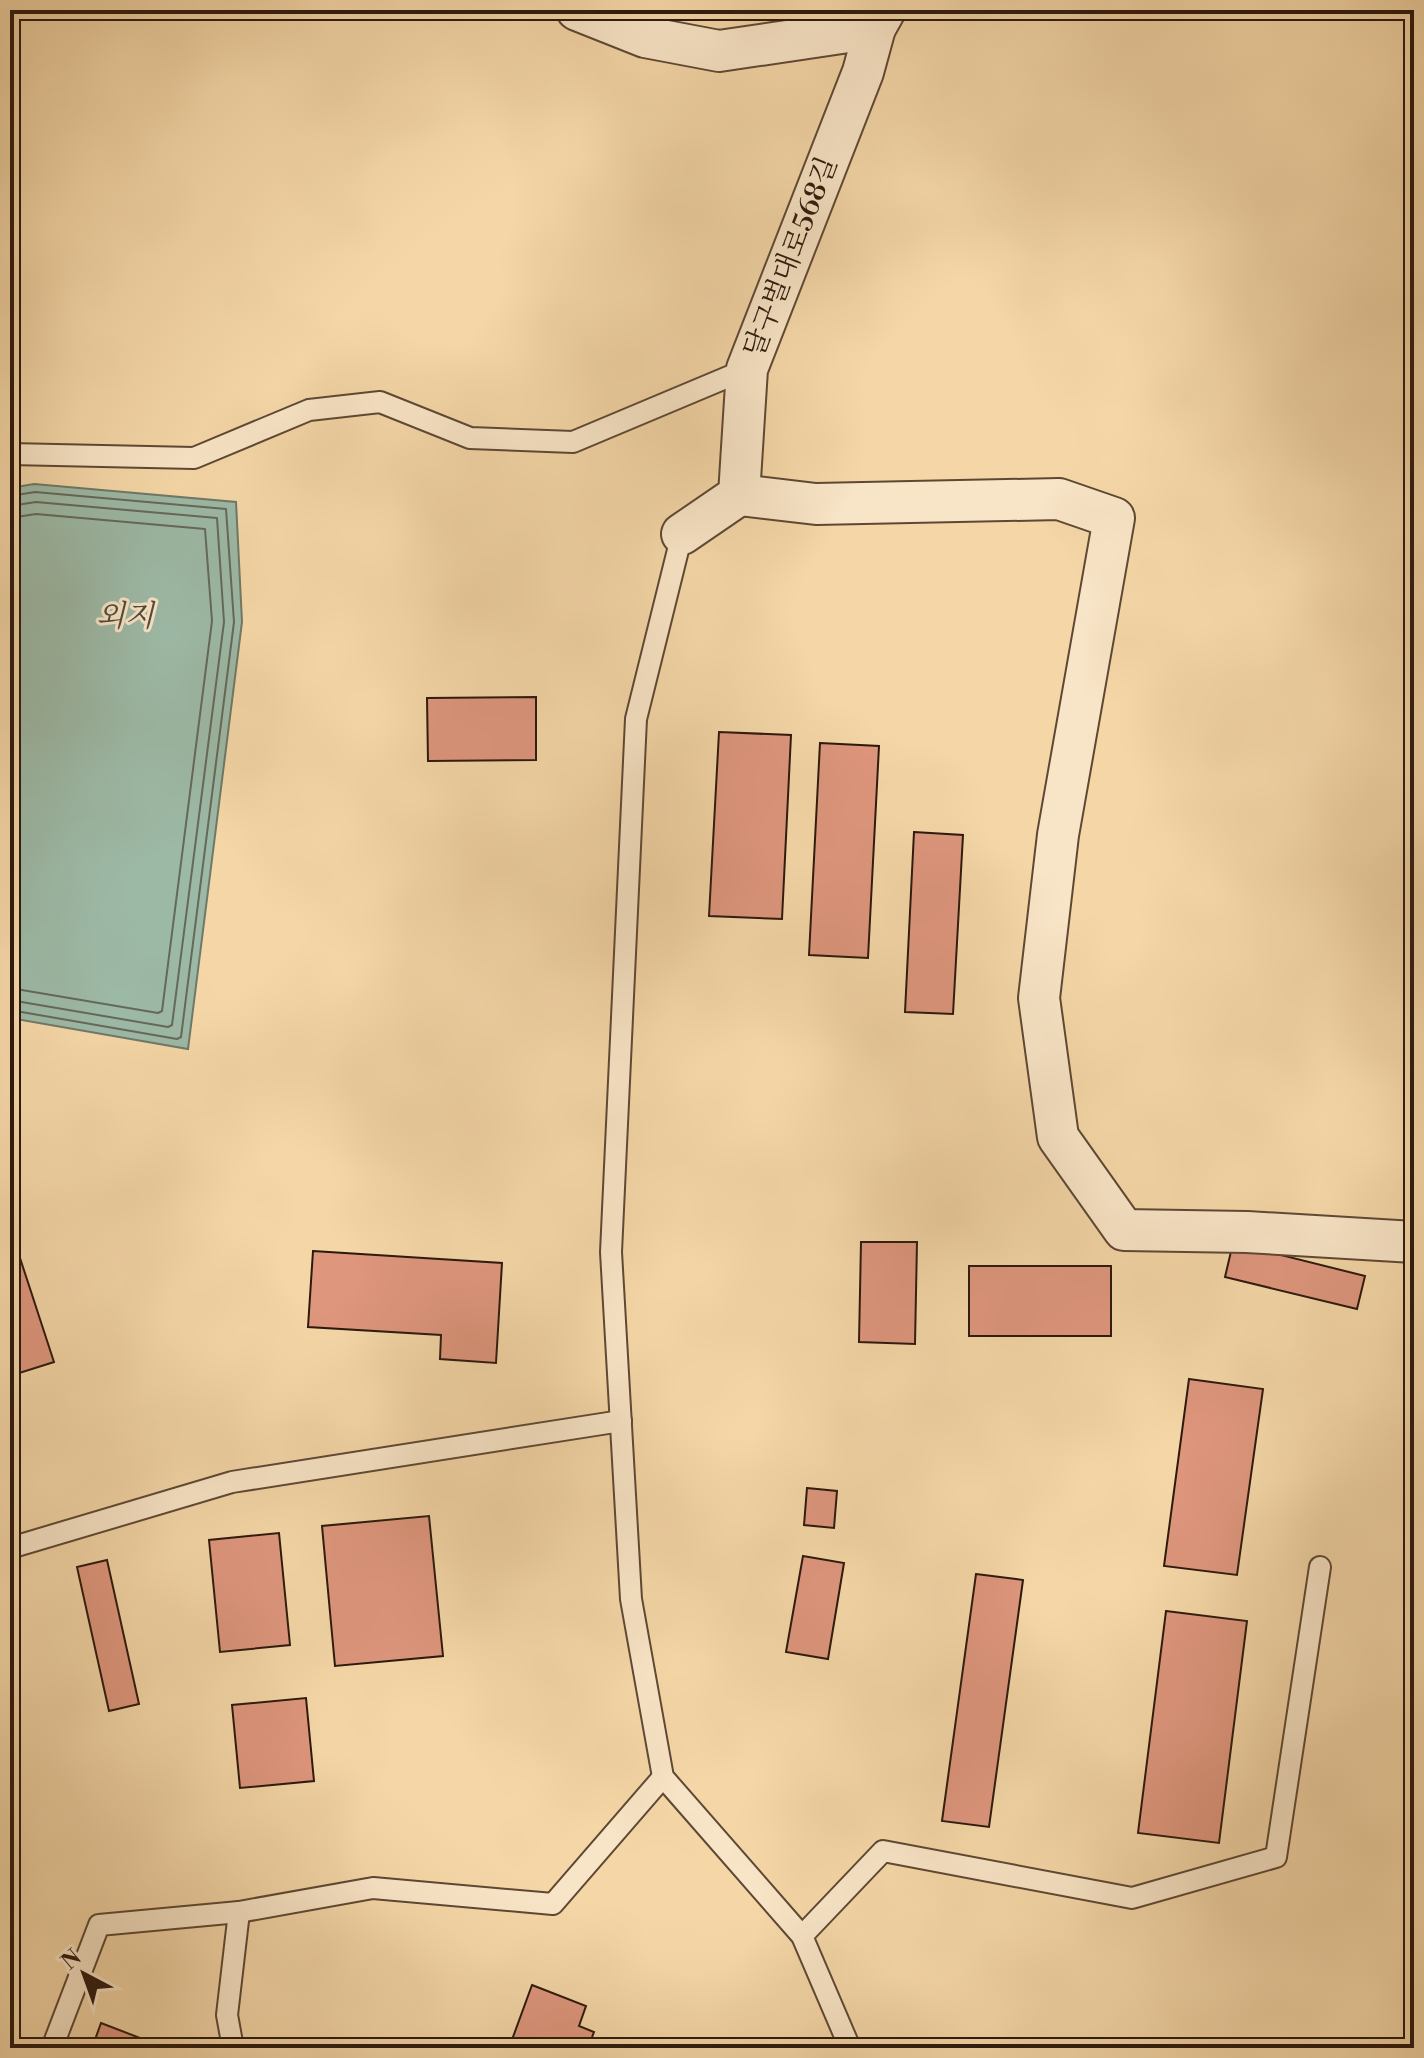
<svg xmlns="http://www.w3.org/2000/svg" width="1424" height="2058" font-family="'Libre Bodoni','Noto Serif KR',serif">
	<rect width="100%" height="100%" fill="#f4d6a7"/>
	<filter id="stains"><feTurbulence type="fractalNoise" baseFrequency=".0025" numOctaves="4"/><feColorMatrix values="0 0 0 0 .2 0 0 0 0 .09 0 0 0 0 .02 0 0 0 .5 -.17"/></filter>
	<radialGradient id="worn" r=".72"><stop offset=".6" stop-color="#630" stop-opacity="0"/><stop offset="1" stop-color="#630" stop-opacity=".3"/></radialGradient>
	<polygon fill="#9cb9a6" stroke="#6f7969" stroke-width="2" points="34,484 236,502 242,622 188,1049 10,1018 10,488"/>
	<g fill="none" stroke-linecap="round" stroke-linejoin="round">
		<g stroke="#64695a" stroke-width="2">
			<polyline points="10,496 35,492 226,509 234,622 181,1037 177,1039 10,1010"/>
			<polyline points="10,506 36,502 217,518 224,622 172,1025 168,1027 10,1000"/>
			<polyline points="10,518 36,514 205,529 212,621 162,1011 158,1013 10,988"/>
		</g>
	</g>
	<g fill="#de967d" stroke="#2c190e" stroke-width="2">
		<polygon points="536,697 536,760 428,761 427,698"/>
		<polygon points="719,732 791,735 782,919 709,916"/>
		<polygon points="820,743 879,746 868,958 809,955"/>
		<polygon points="914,832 963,835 953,1014 905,1012"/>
		<polygon points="861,1242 917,1242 915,1344 859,1342"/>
		<polygon points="1233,1243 1365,1276 1357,1309 1225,1277"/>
		<polygon points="313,1251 502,1263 496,1363 440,1359 441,1335 308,1327"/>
		<polygon points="20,1258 54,1362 10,1376 10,1261"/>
		<rect x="969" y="1266" width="142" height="70"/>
		<polygon points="1189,1379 1263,1389 1237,1575 1164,1566"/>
		<polygon points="807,1488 837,1491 834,1528 804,1525"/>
		<polygon points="429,1516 443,1656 335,1666 322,1526"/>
		<polygon points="279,1533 290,1645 220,1652 209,1540"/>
		<polygon points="803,1556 844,1563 828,1659 786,1652"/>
		<polygon points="107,1560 139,1704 109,1711 77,1567"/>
		<polygon points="976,1574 1023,1580 989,1827 942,1821"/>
		<polygon points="1166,1611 1247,1621 1219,1843 1138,1833"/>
		<polygon points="306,1698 314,1781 240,1788 232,1705"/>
		<polygon points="10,1984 19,1988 10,2010"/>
		<polygon points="532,1985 586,2006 579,2026 594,2032 588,2048 509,2048"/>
		<polygon points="101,2023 166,2048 92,2048"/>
	</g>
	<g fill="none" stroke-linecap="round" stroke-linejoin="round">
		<defs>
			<g id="service">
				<polyline points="10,454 194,458 309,410 380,402 470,438 573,442 747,369"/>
				<polyline points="682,534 636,719 611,1252 631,1599 663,1777 802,1936 850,2048"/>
				<polyline points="10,1548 232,1482 621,1421"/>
				<polyline points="802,1936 883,1851 1132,1898 1276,1857 1320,1567"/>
				<polyline points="52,2048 99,1925 239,1912 373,1888 553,1904 663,1777"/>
				<polyline points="233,2048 227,2015 239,1912"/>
			</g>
			<g id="minor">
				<polyline points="577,10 645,37 719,51 875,28"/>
				<polyline points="739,495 816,504 1059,499 1114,518 1058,835 1039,998 1058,1137 1124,1230 1247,1232 1414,1242"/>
				<polyline points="682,534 739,495 747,369 863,72 875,28 885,10"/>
			</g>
		</defs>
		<use href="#service" stroke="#5e4834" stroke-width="24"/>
		<use href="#minor" stroke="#5e4834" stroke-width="44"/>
		<use href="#service" stroke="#f8e4c6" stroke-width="20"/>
		<use href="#minor" stroke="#f8e4c6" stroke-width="40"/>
	</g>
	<g text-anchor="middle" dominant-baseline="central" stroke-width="6" stroke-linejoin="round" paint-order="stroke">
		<g font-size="28" fill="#2c190e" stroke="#f8e4c6">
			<text transform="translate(791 257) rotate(-69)">달구벌대로568길</text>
		</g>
		<g font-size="30" font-style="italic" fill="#4e493c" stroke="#f8e4c6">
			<text x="125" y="617">외지</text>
		</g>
	</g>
	<rect width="1424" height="2058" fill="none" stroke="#f4d6a7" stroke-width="40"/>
	<rect x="12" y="12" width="1400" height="2034" fill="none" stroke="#2c190e" stroke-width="4"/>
	<rect x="20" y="20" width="1384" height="2018" fill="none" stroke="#2c190e" stroke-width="2"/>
	<g transform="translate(84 1974) rotate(319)" stroke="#f8e4c6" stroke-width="6" paint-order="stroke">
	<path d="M0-6L14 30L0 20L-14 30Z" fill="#2c190e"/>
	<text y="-12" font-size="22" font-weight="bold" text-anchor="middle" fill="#2c190e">N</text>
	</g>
	<rect width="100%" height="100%" filter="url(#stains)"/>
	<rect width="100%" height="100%" fill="url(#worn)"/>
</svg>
